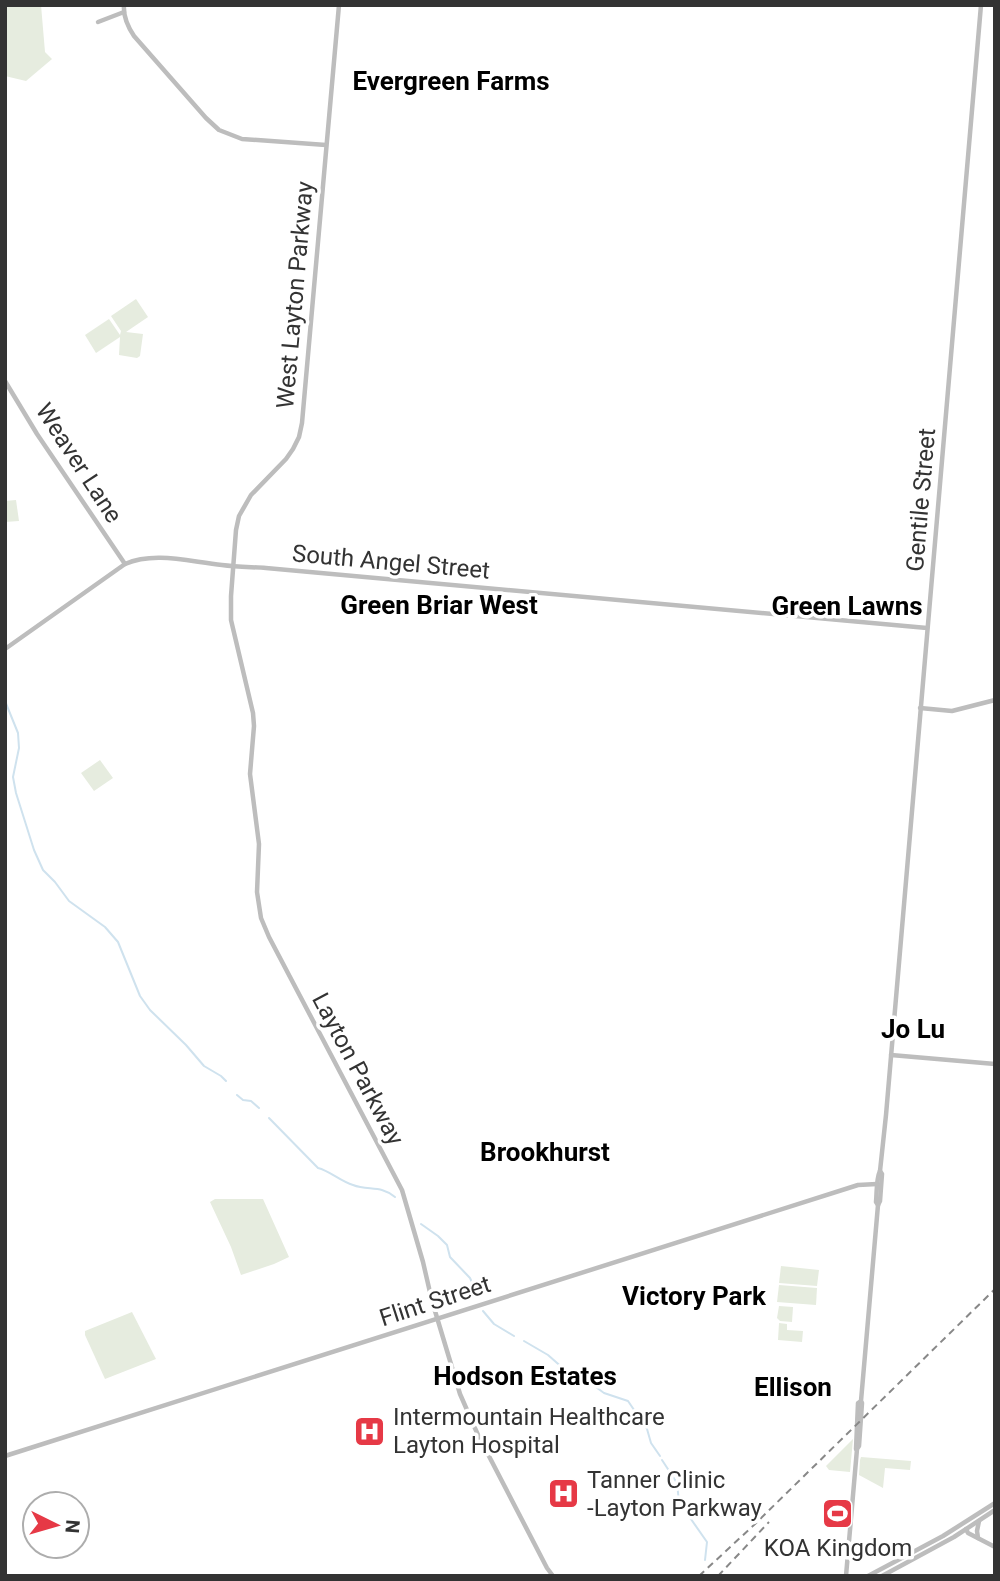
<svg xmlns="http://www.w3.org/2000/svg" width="1000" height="1581" font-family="Roboto,sans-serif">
	<rect width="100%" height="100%" fill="#fff"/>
	<g fill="#e6ecdf">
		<polygon points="5,5 41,5 45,52 52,59 26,81 5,76"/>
		<polygon points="136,299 148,317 126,332 143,334 140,356 137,358 119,355 120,337 96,353 85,335 109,319 120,335 121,331 111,316"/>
		<polygon points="16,500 19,521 5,522 5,501"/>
		<polygon points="100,760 113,778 94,791 81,773"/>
		<polygon points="215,1199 263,1199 289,1257 274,1264 241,1275 231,1247 210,1202"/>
		<polygon points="781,1266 819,1270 817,1286 779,1283"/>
		<polygon points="779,1285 817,1288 816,1305 777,1302"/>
		<polygon points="779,1306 793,1307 792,1322 780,1321 777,1318"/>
		<polygon points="132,1312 156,1359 105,1379 85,1335 85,1331"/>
		<polygon points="779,1323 787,1324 787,1330 803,1331 802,1342 778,1340"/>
		<polygon points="853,1439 850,1472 829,1470 826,1466"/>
		<polygon points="861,1457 911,1461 910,1470 885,1468 883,1488 859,1475 860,1460"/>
	</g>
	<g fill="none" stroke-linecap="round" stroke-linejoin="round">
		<g stroke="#cfe2ee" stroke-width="2">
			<polyline points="5,701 18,733 19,748 13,777 16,793 34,850 43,870 55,882 69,901 105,927 118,942 140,996 150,1010 186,1045 204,1066 221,1076 226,1081"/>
			<polyline points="237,1095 243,1100 251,1101 259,1108"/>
			<path d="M269,1118L318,1168C330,1171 340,1181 353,1185C368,1191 381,1185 395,1197"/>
			<polyline points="421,1224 438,1236 447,1245 450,1257 470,1278 479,1298"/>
			<polyline points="483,1311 494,1324 514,1336"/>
			<polyline points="524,1341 548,1355 573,1377 589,1382 604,1393 628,1401 647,1429 651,1443 660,1456"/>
			<polyline points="662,1460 677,1483 679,1502 707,1542 705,1560"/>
		</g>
		<g stroke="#bdbdbd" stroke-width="4.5">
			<path d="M124,5C123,17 128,27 134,36L206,118L219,130L242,139L326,145"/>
			<polyline points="339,5 302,423 299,437 293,449 286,459 251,495 239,516 236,530 231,596 231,620 253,713 254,726 250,774 259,844 257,892 261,918 269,937 402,1190 423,1262 432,1301 460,1394 478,1435 547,1568 553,1576"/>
			<polyline points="98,22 124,12"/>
			<polyline points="5,381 37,434 125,564"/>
			<path d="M5,649L125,564C155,551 190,562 222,565C237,567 252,567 266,568L927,628"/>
			<polyline points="920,708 952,711 995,700"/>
			<polyline points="891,1055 995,1064"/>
			<path d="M878,1205L876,1202C877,1192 876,1179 880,1171L886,1115L981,5"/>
			<polyline points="856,1449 858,1403 861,1401"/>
			<polyline points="5,1456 858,1185 877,1184"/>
			<polyline points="966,1529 968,1533 995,1547"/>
			<polyline points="978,1538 977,1531 979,1521"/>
			<polyline points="846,1576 857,1449 859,1446 862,1403 861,1401 878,1205 880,1201 882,1174 880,1171"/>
			<polyline points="868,1576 943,1536 995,1503"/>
			<polyline points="882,1576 954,1537 995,1510"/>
		</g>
		<g stroke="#888" stroke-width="2" stroke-dasharray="7 5" stroke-linecap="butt">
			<polyline points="699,1576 755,1524 995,1289"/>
			<polyline points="718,1576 769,1522"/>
		</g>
	</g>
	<defs>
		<symbol id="hospital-square" viewBox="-11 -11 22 22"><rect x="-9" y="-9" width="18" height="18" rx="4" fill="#e63946" stroke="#fff"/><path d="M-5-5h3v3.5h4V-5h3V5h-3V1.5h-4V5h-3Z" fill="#fff"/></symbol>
		<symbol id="stadium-square" viewBox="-11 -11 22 22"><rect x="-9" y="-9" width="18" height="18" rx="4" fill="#e63946" stroke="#fff"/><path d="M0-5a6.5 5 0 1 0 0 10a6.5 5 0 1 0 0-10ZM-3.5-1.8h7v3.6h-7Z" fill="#fff"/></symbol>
	</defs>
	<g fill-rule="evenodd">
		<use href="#hospital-square" x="352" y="1414" width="35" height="35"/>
		<use href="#hospital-square" x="546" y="1476" width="35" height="35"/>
		<use href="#stadium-square" x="820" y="1496" width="35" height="35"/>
	</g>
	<g text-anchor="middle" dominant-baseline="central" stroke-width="7" stroke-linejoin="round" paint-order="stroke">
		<g font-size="24" fill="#333" stroke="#fff">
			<text transform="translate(295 295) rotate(-85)">West Layton Parkway</text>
			<text transform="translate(79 463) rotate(57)">Weaver Lane</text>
			<text transform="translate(921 500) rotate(-85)">Gentile Street</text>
			<text transform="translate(391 562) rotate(5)">South Angel Street</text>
			<text transform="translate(358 1069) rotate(62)">Layton Parkway</text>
			<text transform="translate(435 1301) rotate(-18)">Flint Street</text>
		</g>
		<g font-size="24" fill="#333" stroke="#fff" text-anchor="start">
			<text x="393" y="1417">Intermountain Healthcare<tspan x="393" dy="28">Layton Hospital</tspan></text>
			<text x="587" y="1480">Tanner Clinic<tspan x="587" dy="28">-Layton Parkway</tspan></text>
			<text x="838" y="1548" text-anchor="middle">KOA Kingdom</text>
		</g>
		<g font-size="26" font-weight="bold" fill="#000" stroke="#fff">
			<text x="451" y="81">Evergreen Farms</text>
			<text x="439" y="605">Green Briar West</text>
			<text x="847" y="606">Green Lawns</text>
			<text x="913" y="1029">Jo Lu</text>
			<text x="545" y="1152">Brookhurst</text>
			<text x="694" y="1296">Victory Park</text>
			<text x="525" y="1376">Hodson Estates</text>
			<text x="793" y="1387">Ellison</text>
		</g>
	</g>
	<rect width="1000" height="1581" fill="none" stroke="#333333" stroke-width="14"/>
	<g transform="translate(56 1525) rotate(95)"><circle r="33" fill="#ffffff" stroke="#adadad" stroke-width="2"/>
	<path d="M0-5L12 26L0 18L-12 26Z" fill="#e63946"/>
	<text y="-10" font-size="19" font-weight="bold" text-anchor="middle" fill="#333333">N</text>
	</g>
</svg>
